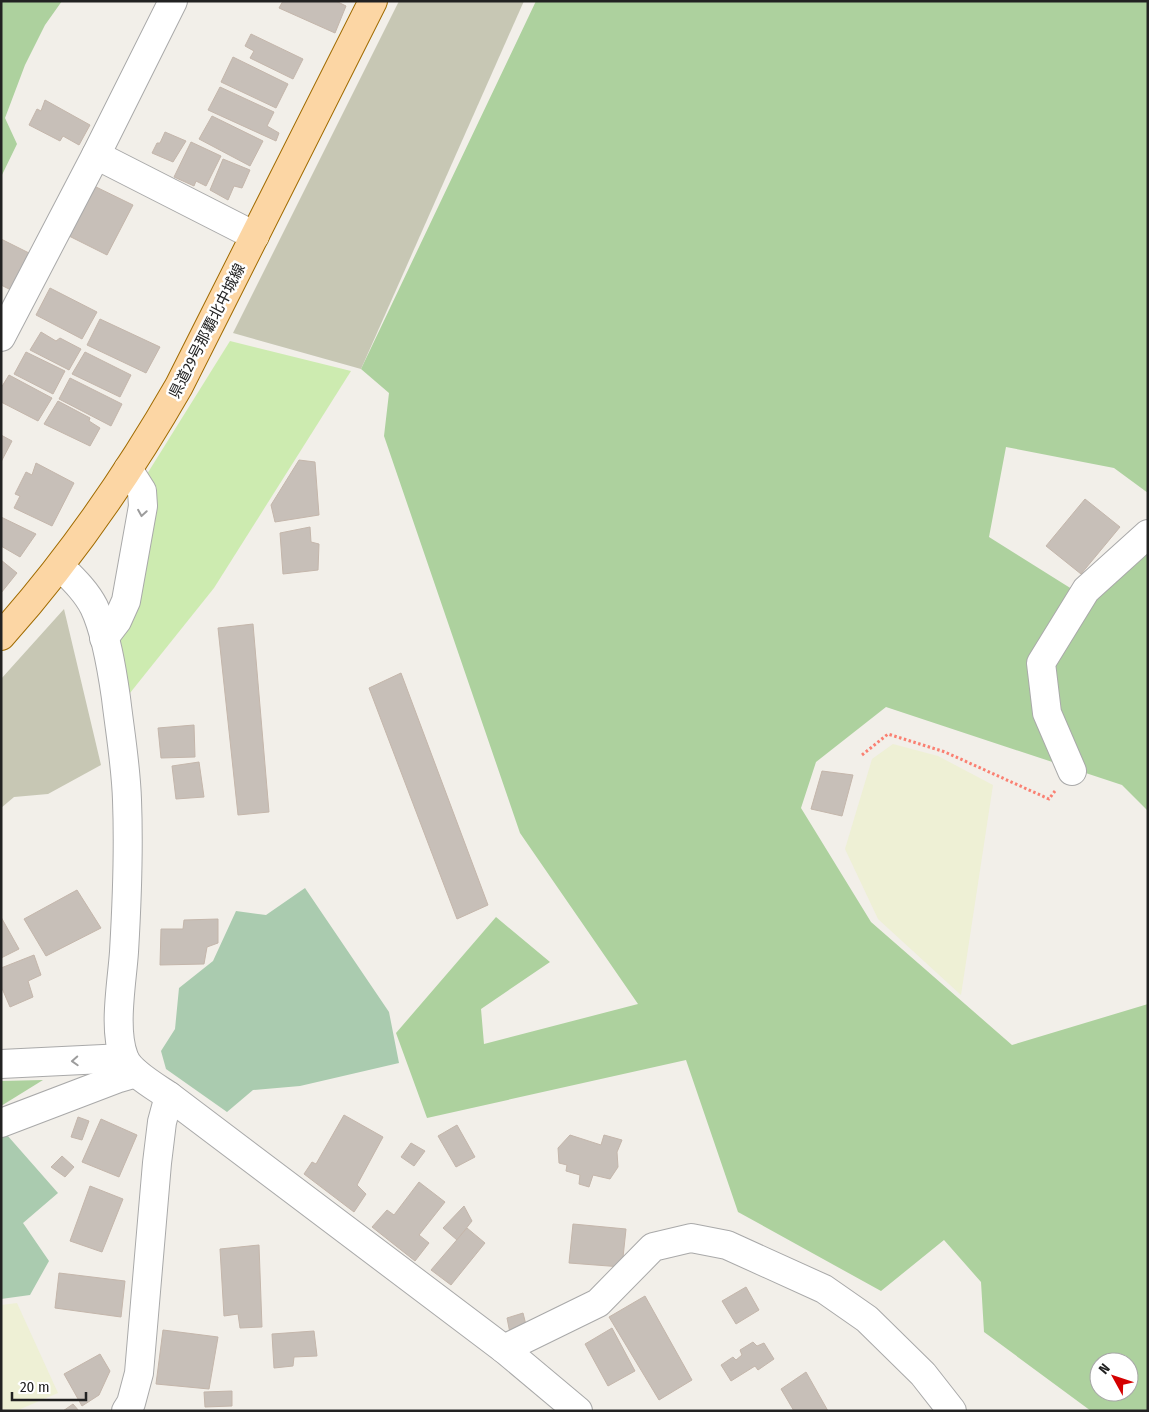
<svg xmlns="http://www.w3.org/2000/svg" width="1149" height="1412" font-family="'Fira Sans Condensed','Noto Sans JP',sans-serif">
	<rect width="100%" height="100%" fill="#f2efe9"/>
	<g fill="#c7c7b4">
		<polygon points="399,1 524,1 361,369 233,333"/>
		<polygon points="64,609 101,765 48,794 14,797 1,808 1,679"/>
	</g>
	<g fill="#eef0d5">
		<polygon points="893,744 938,756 993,785 961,995 878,919 845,849 872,759"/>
		<polygon points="17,1303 58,1393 16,1411 1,1411 1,1305"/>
	</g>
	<polygon fill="#cdebb0" points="230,341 351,371 214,588 130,693 117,634 147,474"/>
	<g fill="#add19e" fill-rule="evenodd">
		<polygon points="1,1 62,1 45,25 25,65 5,118 17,144 1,177"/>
		<path d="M536,1H1148V493L1114,468L1006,447L989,537L1091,601L1148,545V811L1122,785L886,707L816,762L801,808L871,922L1012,1045L1148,1004V1411H1091L984,1332L981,1282L944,1240L881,1291L738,1212L686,1060L427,1118L396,1033L496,917L550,962L481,1009L484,1044L638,1004L520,833L384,436L389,393L361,369ZM1099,1362H1129V1392H1099Z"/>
		<polygon points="43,1080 1,1106 1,1081"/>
	</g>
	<g fill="#aacbaf">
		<polygon points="305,888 389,1012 399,1063 300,1086 253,1090 227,1112 166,1069 161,1051 175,1029 179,988 213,961 236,911 266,915"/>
		<polygon points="7,1135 58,1193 23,1223 49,1261 30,1295 1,1299 1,1138"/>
	</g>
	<g fill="#c7bfb8" stroke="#c4b6ab">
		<polygon points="283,1 336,1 346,6 335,33 279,8"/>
		<polygon points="251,34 303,59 293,79 250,58 254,51 245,46"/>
		<polygon points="233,57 288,84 276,108 221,82"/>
		<polygon points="220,87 274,112 267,126 279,133 276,141 208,110"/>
		<polygon points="45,100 90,125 79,145 63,136 60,141 29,125 37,109 41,111"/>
		<polygon points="212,116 263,141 250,166 199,139"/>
		<polygon points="165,132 186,141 173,162 152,153 157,143 160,143"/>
		<polygon points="191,142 221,156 206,186 196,181 194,186 174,177"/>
		<polygon points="223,159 250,170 242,188 234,186 228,200 210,190"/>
		<polygon points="92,185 133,205 107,255 67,235"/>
		<polygon points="1,239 35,256 15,292 1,285"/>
		<polygon points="50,288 97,312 82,339 36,315"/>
		<polygon points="100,319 160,347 146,373 87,345"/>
		<polygon points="41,332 56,341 60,338 81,349 69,370 30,350"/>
		<polygon points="26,352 65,371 53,394 14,374"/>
		<polygon points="85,352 131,375 120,397 72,374"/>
		<polygon points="9,375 52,398 38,421 1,402 1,388"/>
		<polygon points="70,378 122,404 111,426 59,399"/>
		<polygon points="58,401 90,418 89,421 100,428 90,446 44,424"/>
		<polygon points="1,435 12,441 1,462"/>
		<polygon points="299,460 315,462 319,515 275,522 271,505"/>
		<polygon points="36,463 74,483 52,526 14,508 20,496 15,494 26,472 32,475"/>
		<polygon points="1085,499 1120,527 1081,574 1046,546"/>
		<polygon points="1,517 36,534 20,557 1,546"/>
		<polygon points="310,527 311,542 319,544 318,570 283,574 280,533"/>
		<polygon points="1,560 17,573 1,593"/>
		<polygon points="253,624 269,812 238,815 218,628"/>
		<polygon points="401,673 488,905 457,919 369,688"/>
		<polygon points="194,725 195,757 161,758 158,728"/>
		<polygon points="199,762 204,797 176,799 172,766"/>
		<polygon points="822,771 853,775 842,816 811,809"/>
		<polygon points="77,890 101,928 46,956 24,919"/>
		<polygon points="1,917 19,949 1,958"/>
		<polygon points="218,919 218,943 207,947 204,964 160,965 161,929 183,929 184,920"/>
		<polygon points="34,955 41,975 28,981 33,997 10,1007 1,986 1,968"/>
		<polygon points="344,1115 383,1137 357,1185 366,1194 354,1212 304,1174 312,1162 316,1164"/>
		<polygon points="78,1117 89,1121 82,1140 71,1137"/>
		<polygon points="101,1119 137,1135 119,1177 82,1162"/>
		<polygon points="457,1125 475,1157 456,1167 438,1136"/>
		<polygon points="570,1135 601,1145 604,1135 622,1140 617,1152 618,1167 610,1179 593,1175 589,1187 579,1184 580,1175 566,1171 567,1165 559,1163 558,1148"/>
		<polygon points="411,1143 425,1151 414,1166 401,1157"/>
		<polygon points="62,1156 74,1167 65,1177 51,1167"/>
		<polygon points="419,1182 445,1202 419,1235 429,1243 415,1261 372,1227 387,1210 394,1215"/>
		<polygon points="90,1186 123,1199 102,1252 70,1241"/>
		<polygon points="464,1206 472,1221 457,1240 443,1228"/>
		<polygon points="573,1224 626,1229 622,1267 569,1263"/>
		<polygon points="467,1228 485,1243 451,1285 431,1270"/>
		<polygon points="259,1245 262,1327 240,1328 238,1314 224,1316 220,1249"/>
		<polygon points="59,1273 125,1281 121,1317 55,1308"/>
		<polygon points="746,1287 759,1310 736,1324 722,1301"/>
		<polygon points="645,1296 692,1380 659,1400 609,1317"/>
		<polygon points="523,1313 527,1329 510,1333 507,1318"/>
		<polygon points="612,1328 635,1371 608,1386 585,1344"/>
		<polygon points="163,1330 218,1337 209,1389 156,1384"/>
		<polygon points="314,1331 317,1356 294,1357 293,1366 274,1368 272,1334"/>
		<polygon points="753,1342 757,1346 764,1343 774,1359 758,1370 755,1366 731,1381 721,1365 733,1357 736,1360 742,1355 740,1350"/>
		<polygon points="100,1354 110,1371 99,1395 82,1406 64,1374"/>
		<polygon points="806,1372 828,1411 794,1411 781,1389"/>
		<polygon points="232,1391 232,1406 205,1407 204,1392"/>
		<polygon points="73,1404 79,1411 63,1411"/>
	</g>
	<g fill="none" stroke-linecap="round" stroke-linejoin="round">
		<defs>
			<g id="minor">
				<polyline points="96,155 255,236"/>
				<polyline points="1,337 96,155 173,1"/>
				<path d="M60,566C72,578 86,591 94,607C106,632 112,670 116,698C120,732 126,766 127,800C129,851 127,901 124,952C122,982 113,1029 124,1057C129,1072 156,1087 169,1096L504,1349L578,1411"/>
				<polyline points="104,638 117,621 126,601 143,506 142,491 128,469"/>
				<polyline points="1072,771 1047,713 1041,663 1086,590 1148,534"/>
				<polyline points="1,1064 124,1058"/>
				<polyline points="1,1123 119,1078 136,1073"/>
				<polyline points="504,1349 598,1303 653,1247 691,1238 727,1245 824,1289 867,1319 923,1374 952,1411"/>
				<polyline points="126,1411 131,1403 139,1373 157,1163 162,1122 169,1096"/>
			</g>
			<path id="major" d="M1,636C69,560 128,475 179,386L373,1"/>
		</defs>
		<use href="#minor" stroke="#a9a9a9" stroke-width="30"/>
		<use href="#major" stroke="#a06b00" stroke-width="30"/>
		<polyline stroke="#fa8072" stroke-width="3" stroke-dasharray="2.5 2.5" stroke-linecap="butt" points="862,755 888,734 945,752 1049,799 1055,791"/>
		<use href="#minor" stroke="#fff" stroke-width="28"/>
		<use href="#major" stroke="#fcd6a4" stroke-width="28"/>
	</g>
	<defs><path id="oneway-chevron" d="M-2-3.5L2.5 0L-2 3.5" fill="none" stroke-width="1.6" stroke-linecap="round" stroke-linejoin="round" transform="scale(1.25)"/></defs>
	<g stroke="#9c9c9c">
		<use href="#oneway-chevron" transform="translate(142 513) rotate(99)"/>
		<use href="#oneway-chevron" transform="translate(75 1061) rotate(177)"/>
	</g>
	<g text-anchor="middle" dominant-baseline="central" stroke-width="5" stroke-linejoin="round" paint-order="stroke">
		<g font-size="15" fill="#222" stroke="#fff">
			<text transform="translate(207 331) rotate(-63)">県道29号那覇北中城線</text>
		</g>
	</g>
	<rect width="1149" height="1412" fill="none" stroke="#222222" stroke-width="5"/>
	<g transform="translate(1114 1377) rotate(310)"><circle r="24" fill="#ffffff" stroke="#a7a7a7"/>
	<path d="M0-4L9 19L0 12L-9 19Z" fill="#d40000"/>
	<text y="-8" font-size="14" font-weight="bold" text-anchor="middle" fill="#222222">N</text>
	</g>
	<path d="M12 1392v8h74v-8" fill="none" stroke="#222222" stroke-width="2.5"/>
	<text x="20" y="1392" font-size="15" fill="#222222" stroke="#ffffff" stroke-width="4" paint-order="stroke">20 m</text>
</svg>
